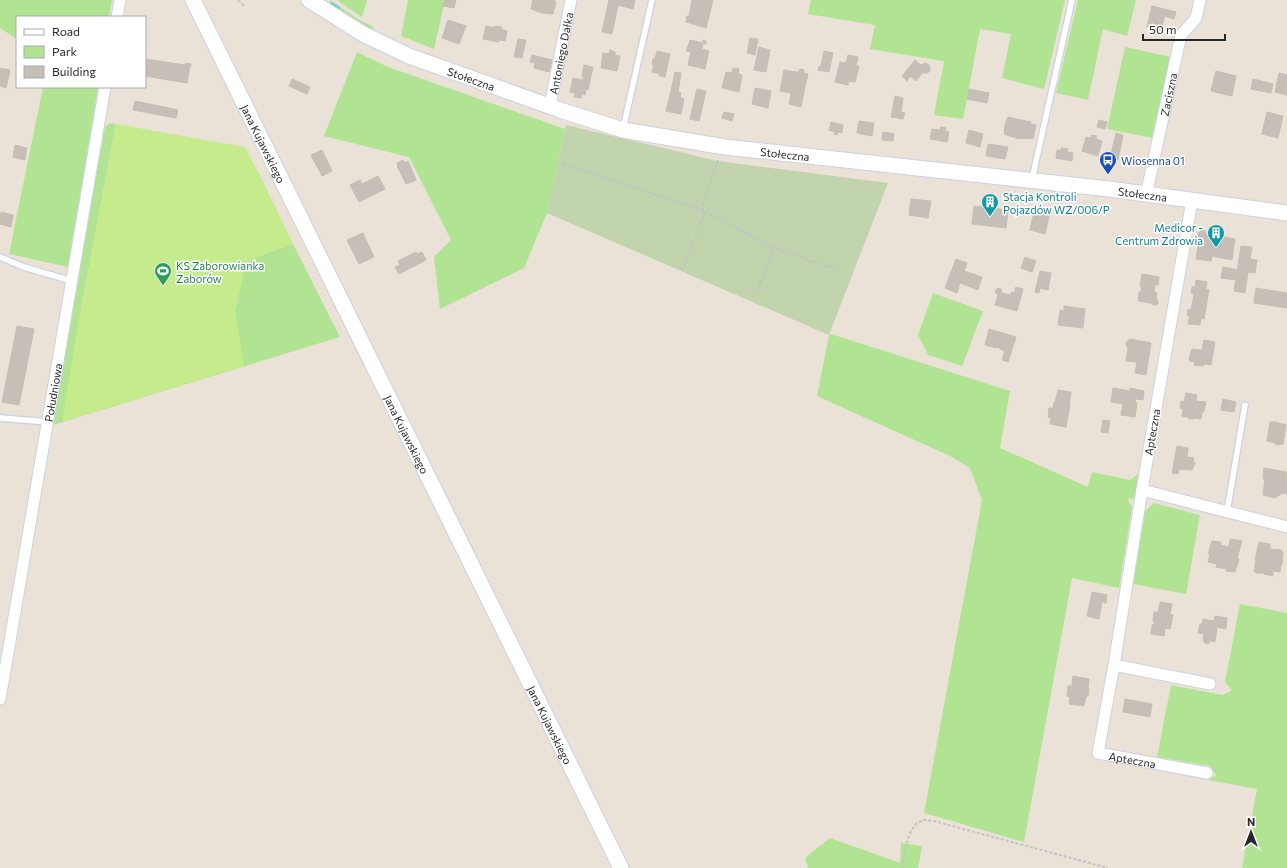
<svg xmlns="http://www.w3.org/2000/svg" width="1287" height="868" font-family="Commissioner,sans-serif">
	<rect width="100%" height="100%" fill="#eae2d7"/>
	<g fill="#b0e392">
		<polygon points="0,0 112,0 109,17 17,17 17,39 0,28"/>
		<polygon points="330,0 361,21 374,27 371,29 368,30 329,4"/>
		<polygon points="337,0 367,0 362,17"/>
		<polygon points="408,0 445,0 434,49 401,36"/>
		<polygon points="811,0 1065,0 1044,89 1002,78 1011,34 980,29 963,119 934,115 944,61 870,49 875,25 808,14"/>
		<polygon points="1078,0 1136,0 1127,36 1103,29 1088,100 1056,93"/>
		<polygon points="1125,47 1171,57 1153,138 1107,129"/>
		<polygon points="357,52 388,67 565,129 547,213 524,268 440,309 434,257 451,240 409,157 324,136"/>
		<polygon points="43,87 98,87 68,267 9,254"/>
		<polygon points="110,123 116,124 77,331 258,172 293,244 340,337 53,425 54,411 105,127"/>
		<polygon points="933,293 983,311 962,366 928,355 918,335"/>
		<polygon points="831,334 1010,391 1000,448 1088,487 1092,472 1130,480 1139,474 1135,499 1127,498 1132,507 1119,588 1072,578 1024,842 924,813 982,500 970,468 950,456 817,396 829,335"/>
		<polygon points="1154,503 1200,515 1186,594 1133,584 1145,511"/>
		<polygon points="1240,604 1287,613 1287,868 1242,868 1257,789 1208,780 1216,775 1210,766 1157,757 1171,685 1223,695 1232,690 1225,682"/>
		<polygon points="830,838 900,863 901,843 922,846 918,868 808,868 805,858"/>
	</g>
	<polygon fill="#c2d4ae" points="566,125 718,161 888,183 829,335 547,213"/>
	<polygon fill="#c6eb8d" points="116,124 245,147 258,172 293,244 247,261 235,311 244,366 62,422 77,331"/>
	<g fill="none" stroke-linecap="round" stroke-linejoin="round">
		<polyline stroke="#66d0f0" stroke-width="3.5" points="332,4 338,8"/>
	</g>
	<g fill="#c5bfb8" stroke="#c5beb2">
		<polygon points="445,0 456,0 454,8 443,6"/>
		<polygon points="533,0 545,0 542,13 531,9"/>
		<polygon points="545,0 554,0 554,1 556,2 553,14 542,13"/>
		<polygon points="609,0 635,0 633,9 618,5 612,34 602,32"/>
		<polygon points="692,0 713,0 706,28 686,22 687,16 689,16"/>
		<polygon points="1152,6 1176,12 1174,19 1165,16 1162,25 1163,25 1161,33 1154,31 1154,29 1147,27"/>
		<polygon points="448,20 466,26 459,44 442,38"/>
		<polygon points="486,26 495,28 495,26 502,27 501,29 507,31 505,41 499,40 499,42 483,39"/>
		<polygon points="750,38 758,39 755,55 747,53"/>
		<polygon points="518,39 526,40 522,58 514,57"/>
		<polygon points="690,40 703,43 703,40 706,41 706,44 703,43 702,49 709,51 705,69 688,65 691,52 687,51 686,52"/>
		<polygon points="759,47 770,50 766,72 754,70"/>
		<polygon points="610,50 615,52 615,55 620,56 617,71 601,68 603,53 609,54"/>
		<polygon points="657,51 670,54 665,77 659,76 660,74 652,72 654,65 652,65 653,59 655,59"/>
		<polygon points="824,51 833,53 829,72 818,70 819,66 821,66"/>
		<polygon points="532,55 552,60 549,72 534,68 535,63 530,62"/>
		<polygon points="848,55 858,57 856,66 859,66 855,82 849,81 848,85 835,82 840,62 846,63"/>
		<polygon points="145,59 185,65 186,63 191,64 191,66 190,66 187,83 145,76"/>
		<polygon points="915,60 921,65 926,63 930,66 930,70 928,73 922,73 916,81 910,76 907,81 902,76"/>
		<polygon points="584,65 593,67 588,90 586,89 585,95 582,94 581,98 574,97 575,93 570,92 573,78 583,80 584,78 582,76"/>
		<polygon points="0,68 10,70 8,79 0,77"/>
		<polygon points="733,68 739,69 738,74 742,75 739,92 722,88 726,72 732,73"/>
		<polygon points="800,69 804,70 804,73 808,74 805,87 793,85 796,72 799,72"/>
		<polygon points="784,70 796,72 791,93 780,91"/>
		<polygon points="1216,71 1236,76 1232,96 1211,91"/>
		<polygon points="675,72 681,73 678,93 671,91"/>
		<polygon points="1279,73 1287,75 1287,95 1275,92"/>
		<polygon points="0,77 8,79 6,88 0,86"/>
		<polygon points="292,79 310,87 307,94 289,86"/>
		<polygon points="1253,79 1273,84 1271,93 1251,89"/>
		<polygon points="793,85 805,87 801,107 789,104"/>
		<polygon points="755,88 771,91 768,108 752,104"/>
		<polygon points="697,89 706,91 699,121 690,119"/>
		<polygon points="969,89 989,93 987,103 967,99"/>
		<polygon points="671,91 681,93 680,98 684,99 681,114 666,111"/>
		<polygon points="895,96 903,98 901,112 905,113 903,119 891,117"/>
		<polygon points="135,101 178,110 176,118 133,110"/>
		<polygon points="724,112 734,114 732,121 722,118"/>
		<polygon points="1267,112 1283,116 1278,138 1262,134"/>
		<polygon points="1008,117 1031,122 1030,124 1036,125 1033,139 1027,138 1027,139 1019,138 1019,139 1004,134 1005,125"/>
		<polygon points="1099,120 1107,122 1105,129 1097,127"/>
		<polygon points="859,121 874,123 872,136 857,133"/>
		<polygon points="831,122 843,125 842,133 838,132 837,135 834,134 835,132 829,130"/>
		<polygon points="941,127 946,128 945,131 949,132 947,142 930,139 932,129 940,130"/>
		<polygon points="969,130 983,134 980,147 966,143"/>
		<polygon points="883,132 894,134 893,141 882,140"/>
		<polygon points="1116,133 1123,135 1118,160 1110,158"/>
		<polygon points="1092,135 1097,136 1096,139 1102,141 1098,156 1082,151 1086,137 1091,138"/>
		<polygon points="988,144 1008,147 1005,159 986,156"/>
		<polygon points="15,145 27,148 25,160 13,157"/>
		<polygon points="1061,148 1068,149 1067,152 1073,153 1072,161 1056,158 1057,150 1061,151"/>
		<polygon points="322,150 332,171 322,176 311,155"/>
		<polygon points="403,160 405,163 408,161 416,180 406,184 397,166 398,165 397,163"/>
		<polygon points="378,176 385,189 359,202 350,185 360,180 362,184"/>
		<polygon points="911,199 931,201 928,218 909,215"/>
		<polygon points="974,206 1008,210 1006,228 972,224"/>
		<polygon points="1035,208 1050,212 1045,234 1030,230"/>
		<polygon points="1,212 13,215 11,227 0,224"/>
		<polygon points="1202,230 1205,231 1206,234 1235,239 1232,260 1212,256 1211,261 1196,259 1199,238 1198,236 1198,233"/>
		<polygon points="363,233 374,257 359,264 347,240"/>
		<polygon points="1241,246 1252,247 1250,259 1257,260 1255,273 1248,272 1245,293 1234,291"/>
		<polygon points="416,252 417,254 422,252 426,260 399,274 395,267 400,265 398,261"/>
		<polygon points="1025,257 1036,261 1032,272 1021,268"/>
		<polygon points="956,259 967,263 964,271 982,277 978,290 960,283 957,293 945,288"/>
		<polygon points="1223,267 1237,270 1236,280 1221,278"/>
		<polygon points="1040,271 1051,273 1048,290 1040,288 1039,293 1035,292"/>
		<polygon points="1142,274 1159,277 1158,285 1155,284 1154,292 1157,293 1156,298 1158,301 1158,304 1155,305 1153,305 1151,303 1138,301 1139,292 1141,292 1142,287 1140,287"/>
		<polygon points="1196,280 1207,282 1206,289 1209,290 1204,319 1201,318 1200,325 1188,324 1190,316 1187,316 1188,309 1191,310 1194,294 1191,293 1192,287 1195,287"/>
		<polygon points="1016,287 1023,289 1017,311 995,305 998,295 995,292 996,290 998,288 1001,289 1002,293 1010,295 1011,292 1014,293"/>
		<polygon points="1256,288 1287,293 1287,308 1254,303"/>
		<polygon points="1064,306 1085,309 1083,328 1058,325 1060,310 1064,311"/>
		<polygon points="17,326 34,329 19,405 2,402"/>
		<polygon points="989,329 1016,337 1008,362 1002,360 1005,351 1000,349 1000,348 996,347 996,348 985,345"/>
		<polygon points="1130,339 1151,343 1146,375 1135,373 1137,362 1126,361 1128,348 1126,345 1126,342"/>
		<polygon points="1204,340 1215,342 1211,365 1204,364 1203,366 1194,365 1195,362 1190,361 1189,359 1192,349 1202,350"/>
		<polygon points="1113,388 1130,391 1130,388 1144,391 1143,400 1136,399 1135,402 1137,403 1135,417 1121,415 1123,404 1111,402"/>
		<polygon points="1058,390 1071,392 1069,405 1070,405 1066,427 1050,424 1051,418 1048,417 1049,408 1053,408 1054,402 1055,402"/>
		<polygon points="1186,393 1197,395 1196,401 1206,402 1204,412 1202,412 1201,419 1194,418 1193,419 1189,419 1188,417 1182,416 1183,409 1180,408 1181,401 1184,402"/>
		<polygon points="1223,399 1236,402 1234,412 1221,410"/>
		<polygon points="1103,420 1110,421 1108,433 1101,432"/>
		<polygon points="1270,422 1275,422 1286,425 1283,444 1276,445 1275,443 1267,441"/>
		<polygon points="1177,446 1188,448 1187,457 1194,458 1193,461 1195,463 1192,470 1179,469 1178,474 1172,473"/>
		<polygon points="1264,468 1286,472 1287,494 1282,493 1275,498 1263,495 1265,479 1263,479"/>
		<polygon points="1230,539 1242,541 1237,558 1239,559 1237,567 1236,567 1235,572 1226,571 1227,569 1216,567 1217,564 1208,562 1210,554 1208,554 1212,541 1219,542 1221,542 1220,545 1229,547"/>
		<polygon points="1259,542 1270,544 1270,549 1281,550 1283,552 1282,565 1281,565 1280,572 1273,571 1273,576 1264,574 1264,573 1256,573 1254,571 1256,560 1255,560"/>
		<polygon points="1092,592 1107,595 1106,603 1102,602 1099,619 1087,616"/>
		<polygon points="1160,602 1172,604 1170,614 1173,615 1170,629 1165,628 1164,636 1151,634 1152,625 1154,625 1154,621 1153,621 1154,612 1158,612"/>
		<polygon points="1215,616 1227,618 1226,629 1217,627 1215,642 1210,641 1208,644 1205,643 1203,640 1204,634 1198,633 1200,624 1202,624 1203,619 1214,621"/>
		<polygon points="1073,676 1089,679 1088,689 1089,689 1088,696 1086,696 1084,706 1069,704 1070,697 1067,696 1068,686 1072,686"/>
		<polygon points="1125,699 1152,704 1150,717 1123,712"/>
	</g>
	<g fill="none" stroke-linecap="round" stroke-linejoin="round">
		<defs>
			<g id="lane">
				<polyline points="623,129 652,0"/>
				<polyline points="1032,179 1072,0"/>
				<polyline points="0,257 24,267 72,281"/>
				<polyline points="0,418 48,422"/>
				<polyline points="1227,512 1245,405"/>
			</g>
			<g id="street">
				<polyline points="117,17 120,0"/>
				<path id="s1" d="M550,106L571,0"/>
				<path id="s2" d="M1146,195L1181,35L1192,23L1196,18L1200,0"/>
				<path id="s3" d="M1192,200L1142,490L1114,665L1098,753L1207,773"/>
				<polyline points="1142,490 1287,527"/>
				<polyline points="1114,665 1210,684"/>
				<path id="s4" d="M0,699L105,87"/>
			</g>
			<g id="secondary">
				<path id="s5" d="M193,0L621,868"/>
				<path id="s6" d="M309,0L363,34L409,56L563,111L623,130L725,147L1109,189L1287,213"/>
			</g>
		</defs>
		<use href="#lane" stroke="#cdd1e1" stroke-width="8"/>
		<use href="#street" stroke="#cdd1e1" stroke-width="13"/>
		<use href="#secondary" stroke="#cdd1e1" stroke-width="17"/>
		<g stroke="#c3c3c3" stroke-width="2" stroke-dasharray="3 2" stroke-linecap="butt">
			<polyline points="238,0 244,6"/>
			<polyline points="563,164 703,210 774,248 835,269"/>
			<polyline points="682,271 704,215 702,207 719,158"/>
			<polyline points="757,292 774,248"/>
			<path d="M902,868C905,854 907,823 924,820C927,820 931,821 934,821L1108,868"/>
		</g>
		<use href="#lane" stroke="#fff" stroke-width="5.5"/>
		<use href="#street" stroke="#fff" stroke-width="11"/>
		<use href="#secondary" stroke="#fff" stroke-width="15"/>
	</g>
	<defs>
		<symbol id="bus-pin" viewBox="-11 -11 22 30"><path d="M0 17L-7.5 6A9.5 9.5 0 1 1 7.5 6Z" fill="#1a4fb4" stroke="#fff"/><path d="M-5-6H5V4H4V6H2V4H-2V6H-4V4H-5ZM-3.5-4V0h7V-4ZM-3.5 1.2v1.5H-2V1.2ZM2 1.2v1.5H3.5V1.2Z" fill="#fff"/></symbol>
		<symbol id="building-pin" viewBox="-11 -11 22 30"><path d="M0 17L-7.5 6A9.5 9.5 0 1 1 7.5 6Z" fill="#0f9aa8" stroke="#fff"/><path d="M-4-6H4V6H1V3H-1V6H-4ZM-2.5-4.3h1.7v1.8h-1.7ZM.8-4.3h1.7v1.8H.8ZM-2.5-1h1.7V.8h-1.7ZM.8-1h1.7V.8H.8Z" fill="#fff"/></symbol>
		<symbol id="stadium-pin" viewBox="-11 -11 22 30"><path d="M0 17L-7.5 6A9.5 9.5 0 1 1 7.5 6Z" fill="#2e9e5b" stroke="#fff"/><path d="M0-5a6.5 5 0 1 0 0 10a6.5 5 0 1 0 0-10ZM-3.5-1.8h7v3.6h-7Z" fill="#fff"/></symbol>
	</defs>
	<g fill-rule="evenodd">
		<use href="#bus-pin" x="1098" y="150" width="20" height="27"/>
		<use href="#building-pin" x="980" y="192" width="20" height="27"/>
		<use href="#building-pin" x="1206" y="223" width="20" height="27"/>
		<use href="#stadium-pin" x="153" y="261" width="20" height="27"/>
	</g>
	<g text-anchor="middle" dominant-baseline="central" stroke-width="3" stroke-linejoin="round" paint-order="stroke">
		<g font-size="11" fill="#272727" stroke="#fff">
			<text stroke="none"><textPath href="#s1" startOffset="54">Antoniego Dałka</textPath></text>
			<text stroke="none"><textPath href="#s6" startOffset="181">Stołeczna</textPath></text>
			<text stroke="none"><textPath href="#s2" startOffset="103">Zaciszna</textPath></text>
			<text stroke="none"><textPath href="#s5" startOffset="160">Jana Kujawskiego</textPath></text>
			<text stroke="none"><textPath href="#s6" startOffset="505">Stołeczna</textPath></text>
			<text stroke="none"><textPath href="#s6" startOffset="865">Stołeczna</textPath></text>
			<text stroke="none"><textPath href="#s4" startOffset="311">Południowa</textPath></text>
			<text transform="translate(1152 432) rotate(-80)">Apteczna</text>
			<text stroke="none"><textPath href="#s5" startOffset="484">Jana Kujawskiego</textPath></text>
			<text stroke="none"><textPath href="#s5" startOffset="808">Jana Kujawskiego</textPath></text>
			<text stroke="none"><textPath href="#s3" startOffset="596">Apteczna</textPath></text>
		</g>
		<g font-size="11" fill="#164399" stroke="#fff" text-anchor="start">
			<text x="1121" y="160">Wiosenna 01</text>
		</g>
		<g font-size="11" fill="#0d838f" stroke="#fff" text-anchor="start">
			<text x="1003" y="196">Stacja Kontroli<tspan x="1003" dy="13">Pojazdów WZ/006/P</tspan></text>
			<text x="1203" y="227" text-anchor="end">Medicor -<tspan x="1203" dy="13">Centrum Zdrowia</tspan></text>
		</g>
		<g font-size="11" fill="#27864d" stroke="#fff" text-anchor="start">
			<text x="176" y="265">KS Zaborowianka<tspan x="176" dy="13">Zaborów</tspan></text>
		</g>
	</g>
	<rect x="16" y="16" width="130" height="72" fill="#ffffff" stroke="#a9a9a9"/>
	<rect x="24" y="29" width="20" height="6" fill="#ffffff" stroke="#a9a9a9"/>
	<text x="52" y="36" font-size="12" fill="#272727">Road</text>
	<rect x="24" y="46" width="20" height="12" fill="#b0e392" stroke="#a9a9a9"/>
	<text x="52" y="56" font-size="12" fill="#272727">Park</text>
	<rect x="24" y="66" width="20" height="12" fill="#c5bfb8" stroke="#a9a9a9"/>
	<text x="52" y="76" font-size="12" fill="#272727">Building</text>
	<g transform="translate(1251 832)" stroke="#ffffff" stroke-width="3" paint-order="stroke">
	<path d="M0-3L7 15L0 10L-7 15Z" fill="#272727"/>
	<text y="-6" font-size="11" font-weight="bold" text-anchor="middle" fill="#272727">N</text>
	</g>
	<path d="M1143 34v6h82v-6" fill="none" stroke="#272727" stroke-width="2"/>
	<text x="1149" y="34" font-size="12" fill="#272727" stroke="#ffffff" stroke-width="3" paint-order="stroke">50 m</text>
</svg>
